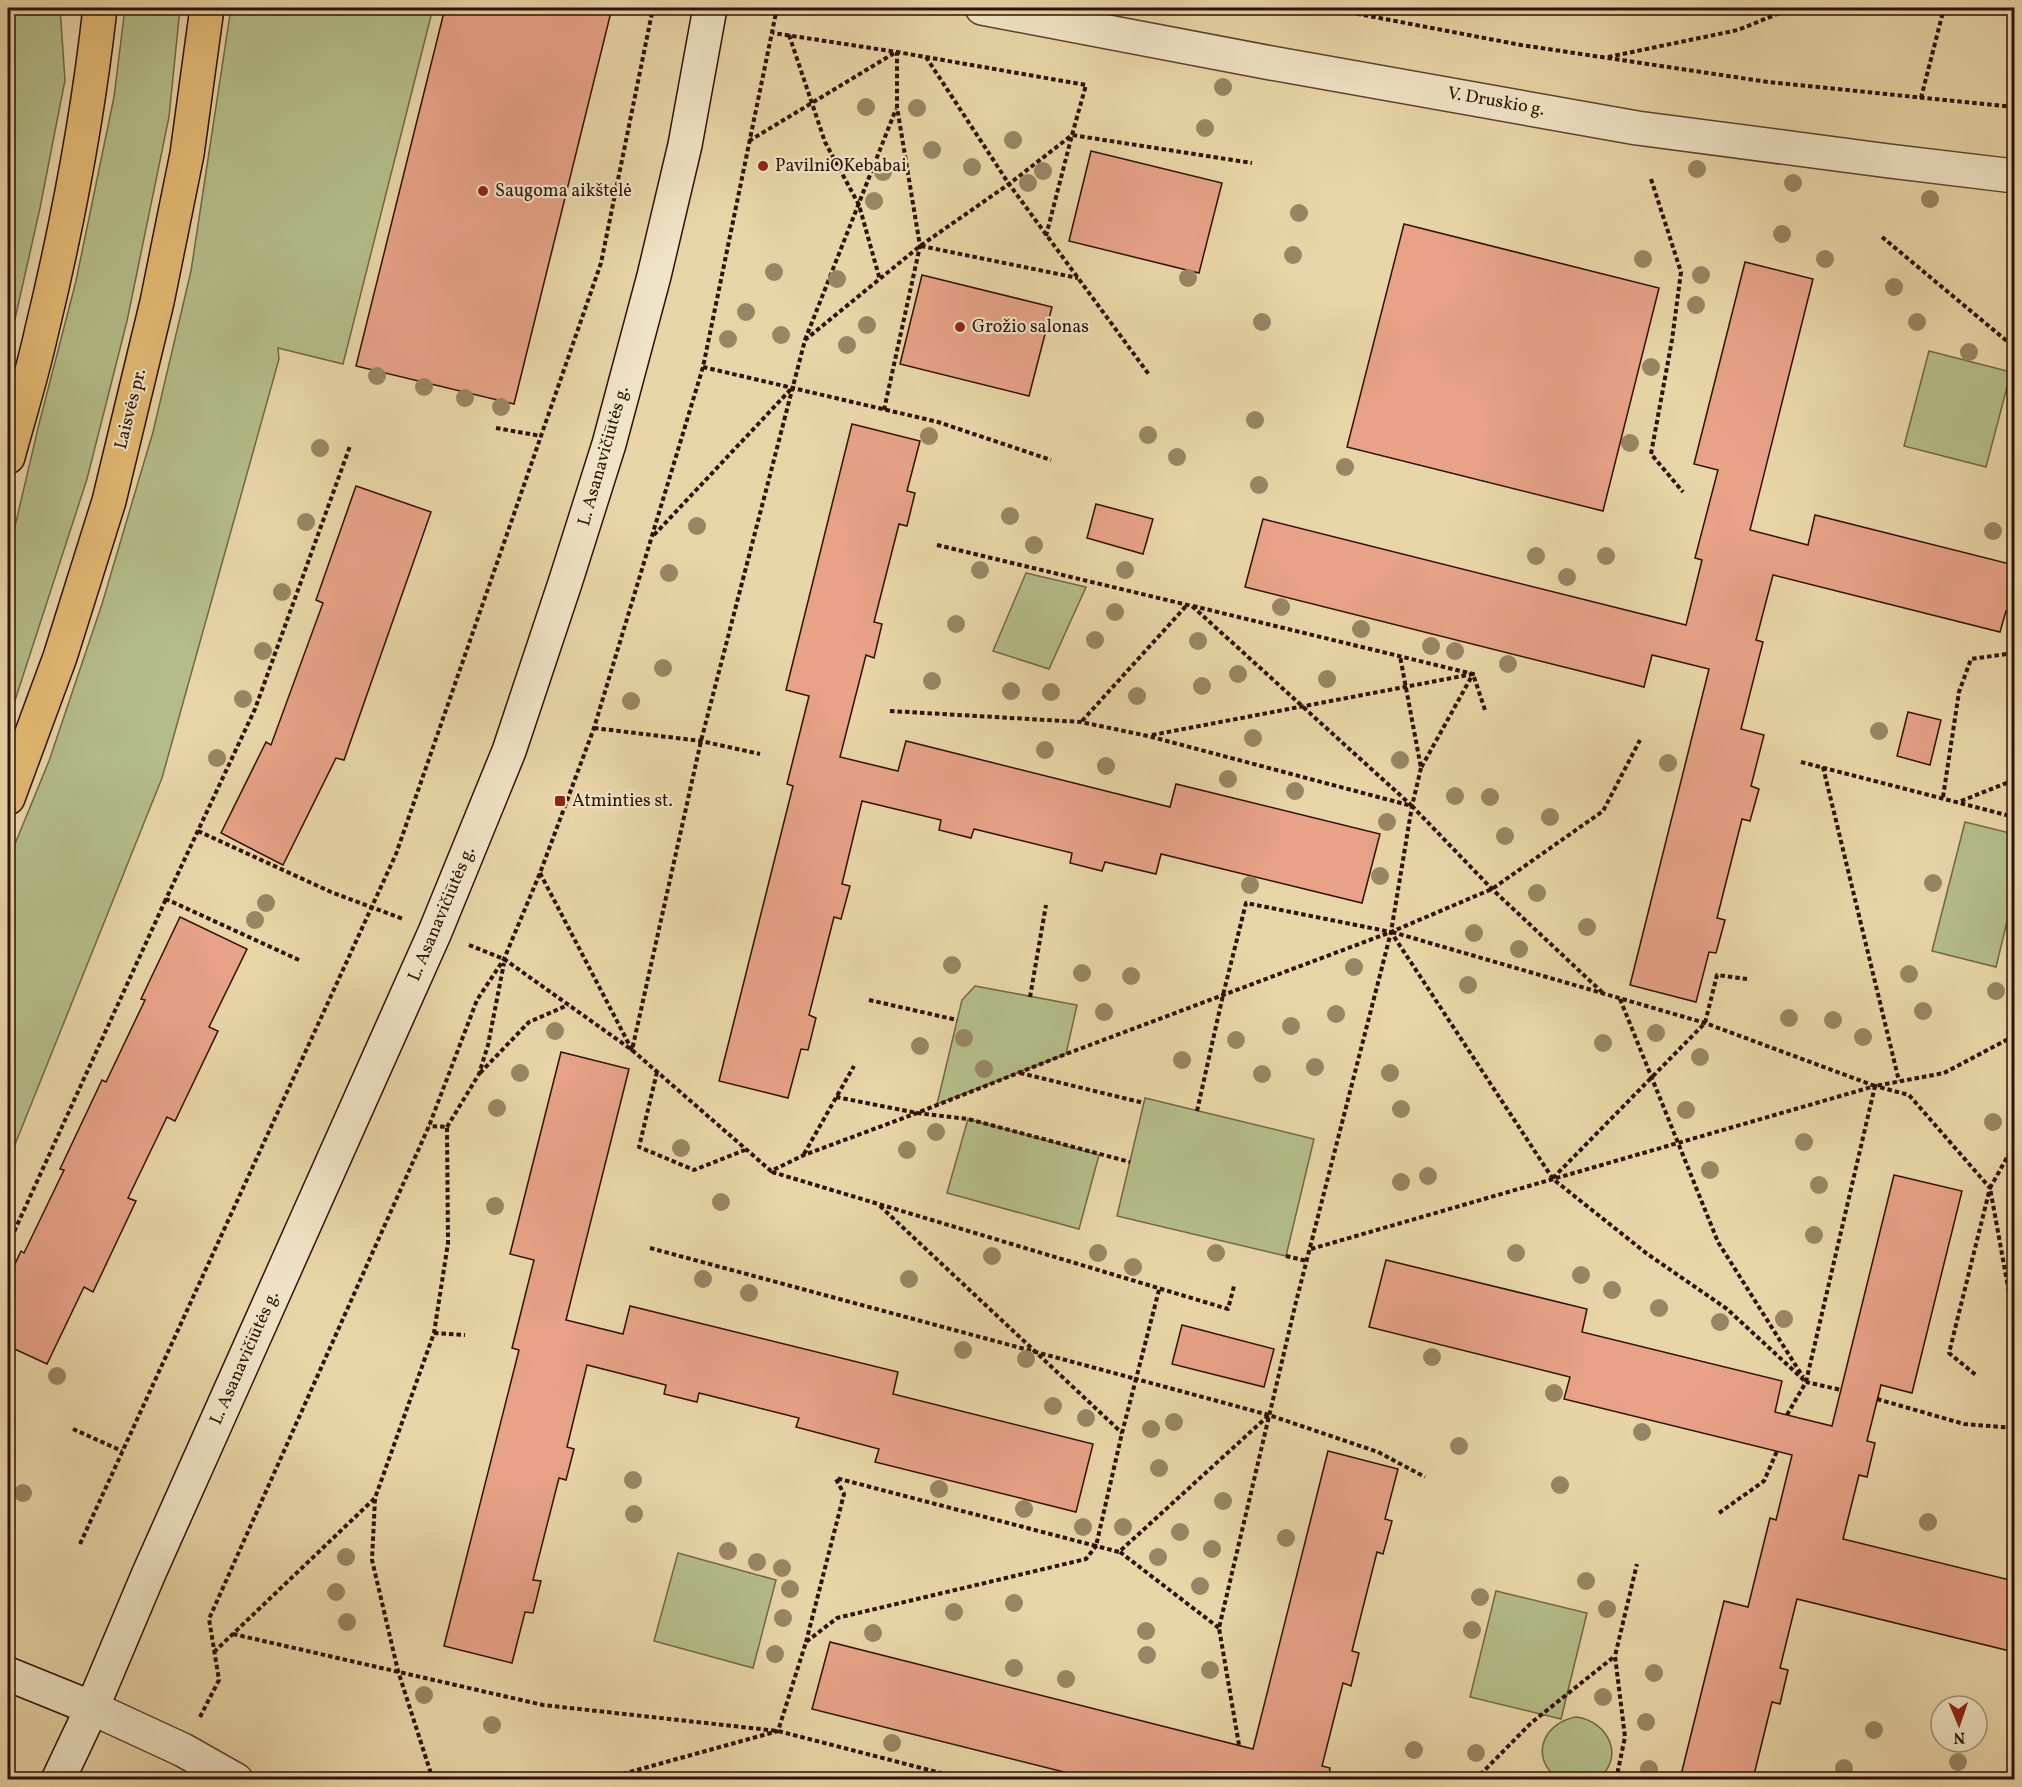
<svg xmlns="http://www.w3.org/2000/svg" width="2022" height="1787" font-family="Vollkorn,serif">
	<rect width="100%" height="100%" fill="#e8d5a7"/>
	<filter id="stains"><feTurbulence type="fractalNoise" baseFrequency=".00333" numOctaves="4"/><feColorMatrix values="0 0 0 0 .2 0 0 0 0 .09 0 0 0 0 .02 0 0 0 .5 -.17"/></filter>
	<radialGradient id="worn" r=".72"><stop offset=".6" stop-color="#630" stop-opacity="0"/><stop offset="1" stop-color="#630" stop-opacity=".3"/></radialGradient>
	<g fill="#b4bd88" stroke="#726646" stroke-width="1.5">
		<polygon points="8,8 60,8 65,80 40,208 8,350"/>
		<polygon points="125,8 180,8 169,117 127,321 87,479 8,722 8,556 39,424 76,281 114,97"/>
		<polygon points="231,8 433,8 343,364 278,348 279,359 162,778 8,1162 8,861 49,761 102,604 153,432 191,271"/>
		<polygon points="1929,351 2011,372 1986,467 1904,446"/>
		<polygon points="1026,573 1086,587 1049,669 993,651"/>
		<polygon points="1965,822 2014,834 2014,893 1996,967 1932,951"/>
		<polygon points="975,986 1077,1005 1066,1054 937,1104 962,1000"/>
		<polygon points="1145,1098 1314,1139 1286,1256 1117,1216"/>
		<polygon points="968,1119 1099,1155 1079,1229 947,1193"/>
		<polygon points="678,1553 776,1580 753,1668 654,1641"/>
		<polygon points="1496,1591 1587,1613 1561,1719 1470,1697"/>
		<path d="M1576,1717C1609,1721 1626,1759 1597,1779H1558C1529,1757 1543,1723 1576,1717Z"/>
	</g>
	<g fill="#e7a287" stroke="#2f1005" stroke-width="1.5">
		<polygon points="445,8 612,8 514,404 356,366"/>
		<polygon points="1091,151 1222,183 1199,273 1069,241"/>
		<polygon points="1404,224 1659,288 1603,511 1347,447"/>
		<polygon points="1745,262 1813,279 1750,530 1808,545 1815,515 2014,565 2014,613 2006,611 2000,632 1773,575 1756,640 1763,642 1741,729 1764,735 1751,786 1759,789 1750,821 1742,819 1717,918 1725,920 1716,953 1709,952 1696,1002 1630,985 1709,669 1652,655 1644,687 1245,587 1263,519 1686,625 1702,560 1695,558 1718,470 1694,464"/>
		<polygon points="922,275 1052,307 1029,396 900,364"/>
		<polygon points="852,424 920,441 907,491 915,493 907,526 899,524 874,622 882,624 874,658 866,655 840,757 898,771 906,741 1170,807 1176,784 1380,834 1362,903 1161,854 1156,874 1105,862 1102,871 1070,863 1072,853 974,829 971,838 939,830 941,820 862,801 842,884 850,886 841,919 834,917 809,1015 816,1018 808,1050 801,1049 788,1098 719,1081 793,786 787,784 809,696 786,690"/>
		<polygon points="356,486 431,512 344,760 336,758 283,865 221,833 266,742 271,745 323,603 316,600"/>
		<polygon points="1096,504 1153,519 1143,554 1087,538"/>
		<polygon points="1908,712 1941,720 1930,765 1897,756"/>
		<polygon points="180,917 247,949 209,1027 218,1031 175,1121 167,1117 128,1198 136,1201 93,1292 84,1287 47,1364 8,1346 8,1279 21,1251 24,1253 64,1170 60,1169 102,1080 106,1082 145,1000 141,999"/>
		<polygon points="561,1052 629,1069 566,1320 623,1334 630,1306 898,1372 893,1394 1093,1444 1076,1512 875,1462 879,1449 796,1427 799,1418 699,1393 697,1402 664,1394 666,1385 587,1365 567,1447 574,1449 566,1480 559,1478 533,1580 541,1581 533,1613 525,1612 512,1663 444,1646 519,1350 512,1348 534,1260 510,1254"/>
		<polygon points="1894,1175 1962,1191 1912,1393 1881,1385 1867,1441 1875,1443 1867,1477 1859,1475 1843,1539 2014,1581 2014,1652 1797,1599 1780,1668 1788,1670 1780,1704 1772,1702 1753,1779 1680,1779 1724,1601 1748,1607 1770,1518 1776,1520 1792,1455 1564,1399 1570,1377 1369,1327 1386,1260 1587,1309 1582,1332 1782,1381 1775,1412 1832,1426"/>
		<polygon points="1182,1325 1274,1349 1264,1387 1172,1364"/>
		<polygon points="1328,1451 1398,1469 1385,1519 1392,1521 1383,1554 1377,1552 1352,1651 1359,1653 1351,1686 1343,1683 1322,1766 1330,1768 1329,1779 1092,1779 812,1709 830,1642 1253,1749"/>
	</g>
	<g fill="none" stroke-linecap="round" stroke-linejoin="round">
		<defs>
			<g id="street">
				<polyline points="982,8 1271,63 1637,128 1889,161 2014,176"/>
				<polyline points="92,1708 183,1750 236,1780"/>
			</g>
			<g id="secondary">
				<polyline points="8,1674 92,1708"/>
				<polyline points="58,1780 92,1708 149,1573 435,932 509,751 566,580 609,444 654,276 685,145 710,8"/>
			</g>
			<g id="primary">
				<path d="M8,457C19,416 32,375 41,334C67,227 88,117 100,8"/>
				<polyline points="8,798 60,657 109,501 157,302 187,154 207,8"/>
			</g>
		</defs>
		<use href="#street" stroke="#5d412e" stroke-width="36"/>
		<use href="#secondary" stroke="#2f1005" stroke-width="36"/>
		<use href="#primary" stroke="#2f1005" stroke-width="36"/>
		<g stroke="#2f1005" stroke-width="4" stroke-dasharray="4.5 3" stroke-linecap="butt">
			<polyline points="1327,8 1521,45 1768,82 2014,107"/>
			<polyline points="789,35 825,142 859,205 880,280"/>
			<polyline points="926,57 1009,184 1150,376"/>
			<polyline points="1608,57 1738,30 1792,8"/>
			<polyline points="1921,98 1944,8"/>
			<polyline points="749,141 896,52"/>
			<polyline points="1651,179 1681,272 1672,340 1651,454 1683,492"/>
			<polyline points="1046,236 1072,135 1252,163"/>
			<polyline points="1882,237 2014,347"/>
			<polyline points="921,246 1078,278"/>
			<polyline points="805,340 896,109"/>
			<polyline points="703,367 938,422 1051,460"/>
			<polyline points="884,410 920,246 897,107 897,52"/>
			<polyline points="496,428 541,436"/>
			<polyline points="654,535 791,389"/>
			<polyline points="937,545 1192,606 1411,805"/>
			<polyline points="1193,606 1473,674 1421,768 1400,656"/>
			<polyline points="890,711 1081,722 1148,736 1412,806 1492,889 1603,993"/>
			<polyline points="1082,721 1187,605"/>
			<polyline points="594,728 701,741 760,754"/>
			<polyline points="1152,735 1473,674 1485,710"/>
			<polyline points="1801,762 2014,817"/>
			<polyline points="1823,767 1899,1081"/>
			<polyline points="1421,768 1412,806 1391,932 1553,1179 1646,1253 1727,1309 1806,1382"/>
			<polyline points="1943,797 1959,692 1971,659 2014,653"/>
			<polyline points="1961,801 2014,780"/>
			<polyline points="198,831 331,892 403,919"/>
			<polyline points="540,873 632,1050 701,741 805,340 920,246 1009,184 1072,135 1086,85 897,52 773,33"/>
			<polyline points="1392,932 1705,1023 1875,1086 1944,1073 2014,1036"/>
			<polyline points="469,945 504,959 632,1050 771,1171 804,1155 917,1113 1066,1054 1391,932 1492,889 1603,811 1640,740"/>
			<polyline points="299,960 166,899 255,709 350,446"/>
			<polyline points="1030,997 1046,905"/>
			<polyline points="1620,999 1718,1242 1803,1377"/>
			<polyline points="869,1000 957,1020"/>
			<polyline points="657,1072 639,1147 694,1170 745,1150"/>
			<polyline points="480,1073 529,1022 568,1005"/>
			<polyline points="1020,1073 1144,1103"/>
			<polyline points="836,1097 917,1113 968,1119 1130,1162"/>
			<polyline points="1197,1111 1223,995 1246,903 1391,932 1296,1302 1219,1628 1239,1745"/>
			<polyline points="447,1127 479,1074 488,1045 504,963"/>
			<polyline points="2014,1145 1990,1188 2014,1320"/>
			<polyline points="804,1154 854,1066"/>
			<polyline points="772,1172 1228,1309 1234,1286"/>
			<polyline points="1553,1178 1705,1023 1717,975 1747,979"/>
			<polyline points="880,1206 1122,1433"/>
			<polyline points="8,1245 166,899"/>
			<polyline points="650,1248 1136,1379 1122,1433 1096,1546 836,1478"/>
			<polyline points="1311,1249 1875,1086 1909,1095 1990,1188 1949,1353 1977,1376"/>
			<polyline points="1286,1256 1307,1261"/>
			<polyline points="1159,1290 1136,1379 1269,1415 1378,1452 1425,1477"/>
			<polyline points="434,1333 465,1335"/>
			<polyline points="1806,1382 1875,1086"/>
			<polyline points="1877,1399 1964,1424 2014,1428"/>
			<polyline points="1787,1415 1806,1382 1841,1390"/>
			<polyline points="73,1429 122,1451"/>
			<polyline points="375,1499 372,1560 398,1671 433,1780"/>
			<polyline points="1719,1513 1764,1481 1777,1451"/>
			<polyline points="80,1544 396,854 601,263 653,8"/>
			<polyline points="1120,1552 1219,1628"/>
			<polyline points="233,1634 543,1705 778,1731 968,1780"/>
			<polyline points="806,1642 844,1494 836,1479"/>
			<polyline points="214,1652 375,1498 434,1333 448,1243 447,1127 429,1126"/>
			<polyline points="200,1717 219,1680 209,1619 429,1126 477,1000 504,959 540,873 594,728 703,367 777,8"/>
			<polyline points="601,1780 778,1731 806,1642 837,1618 1086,1559 1096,1546 1119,1552 1269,1415"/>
			<polyline points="1475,1780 1531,1723 1615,1656"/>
			<polyline points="1616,1780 1625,1737 1615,1656 1637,1564"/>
		</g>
		<use href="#street" stroke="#f0e4c6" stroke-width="33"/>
		<use href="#secondary" stroke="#f0e4c6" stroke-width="33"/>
		<use href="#primary" stroke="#e4ba74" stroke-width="33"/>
	</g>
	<g fill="#988563">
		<circle cx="1223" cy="87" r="9"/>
		<circle cx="866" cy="107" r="9"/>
		<circle cx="917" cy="108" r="9"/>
		<circle cx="1205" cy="128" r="9"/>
		<circle cx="1013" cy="140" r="9"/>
		<circle cx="932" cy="150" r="9"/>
		<circle cx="972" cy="167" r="9"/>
		<circle cx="1697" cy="169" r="9"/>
		<circle cx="1043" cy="171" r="9"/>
		<circle cx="883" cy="172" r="9"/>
		<circle cx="1028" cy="183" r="9"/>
		<circle cx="1793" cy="183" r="9"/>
		<circle cx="1930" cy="199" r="9"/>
		<circle cx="874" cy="201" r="9"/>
		<circle cx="1299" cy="213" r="9"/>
		<circle cx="1782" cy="234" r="9"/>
		<circle cx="1293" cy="255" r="9"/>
		<circle cx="1643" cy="259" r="9"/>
		<circle cx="1825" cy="259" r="9"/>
		<circle cx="774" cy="272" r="9"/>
		<circle cx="1701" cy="275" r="9"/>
		<circle cx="1188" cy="278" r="9"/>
		<circle cx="837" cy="279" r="9"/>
		<circle cx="1894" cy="287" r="9"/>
		<circle cx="1696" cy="305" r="9"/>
		<circle cx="746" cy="312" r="9"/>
		<circle cx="1262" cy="322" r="9"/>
		<circle cx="1917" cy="322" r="9"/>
		<circle cx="867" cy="325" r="9"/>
		<circle cx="781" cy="335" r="9"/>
		<circle cx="728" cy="339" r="9"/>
		<circle cx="847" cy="345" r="9"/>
		<circle cx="1969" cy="352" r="9"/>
		<circle cx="1651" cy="367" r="9"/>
		<circle cx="377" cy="376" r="9"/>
		<circle cx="424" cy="387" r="9"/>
		<circle cx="465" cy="398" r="9"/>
		<circle cx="501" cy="407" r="9"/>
		<circle cx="1255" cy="420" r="9"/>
		<circle cx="1148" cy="435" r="9"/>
		<circle cx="929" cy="436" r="9"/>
		<circle cx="1630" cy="443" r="9"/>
		<circle cx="320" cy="448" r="9"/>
		<circle cx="1177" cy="457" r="9"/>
		<circle cx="1345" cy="467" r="9"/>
		<circle cx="1259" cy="485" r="9"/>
		<circle cx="1010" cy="516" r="9"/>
		<circle cx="306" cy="522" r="9"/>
		<circle cx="697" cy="526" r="9"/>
		<circle cx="1993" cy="531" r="9"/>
		<circle cx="1034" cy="545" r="9"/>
		<circle cx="1536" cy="556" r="9"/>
		<circle cx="1606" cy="556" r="9"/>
		<circle cx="980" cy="570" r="9"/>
		<circle cx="1125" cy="570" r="9"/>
		<circle cx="669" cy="573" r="9"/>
		<circle cx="1567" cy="577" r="9"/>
		<circle cx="282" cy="592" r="9"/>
		<circle cx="1281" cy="607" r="9"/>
		<circle cx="1115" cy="612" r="9"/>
		<circle cx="956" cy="624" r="9"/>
		<circle cx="1361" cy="629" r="9"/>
		<circle cx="1095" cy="640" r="9"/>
		<circle cx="1198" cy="641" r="9"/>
		<circle cx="1431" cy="646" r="9"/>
		<circle cx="263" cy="651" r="9"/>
		<circle cx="1455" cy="651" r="9"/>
		<circle cx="1508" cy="664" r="9"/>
		<circle cx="663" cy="668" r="9"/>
		<circle cx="1238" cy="674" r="9"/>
		<circle cx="1327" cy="679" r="9"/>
		<circle cx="932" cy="681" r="9"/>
		<circle cx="1202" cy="686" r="9"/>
		<circle cx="1011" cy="691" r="9"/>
		<circle cx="1051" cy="692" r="9"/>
		<circle cx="1137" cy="696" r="9"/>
		<circle cx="243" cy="699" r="9"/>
		<circle cx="631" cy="701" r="9"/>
		<circle cx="1879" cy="731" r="9"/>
		<circle cx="1253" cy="738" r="9"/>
		<circle cx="1045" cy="750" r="9"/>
		<circle cx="217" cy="758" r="9"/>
		<circle cx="1400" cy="760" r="9"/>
		<circle cx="1668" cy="763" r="9"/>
		<circle cx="1106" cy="766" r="9"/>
		<circle cx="1228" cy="779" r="9"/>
		<circle cx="1295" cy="791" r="9"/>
		<circle cx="1455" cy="796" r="9"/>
		<circle cx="1490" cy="797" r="9"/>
		<circle cx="1550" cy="817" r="9"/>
		<circle cx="1387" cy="822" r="9"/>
		<circle cx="1505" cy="836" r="9"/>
		<circle cx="1380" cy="876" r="9"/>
		<circle cx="1933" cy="883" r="9"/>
		<circle cx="1250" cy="885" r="9"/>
		<circle cx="1537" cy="893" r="9"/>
		<circle cx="266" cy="903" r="9"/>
		<circle cx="255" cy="920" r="9"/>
		<circle cx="1587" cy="927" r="9"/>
		<circle cx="1474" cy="933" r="9"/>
		<circle cx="1519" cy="949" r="9"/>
		<circle cx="952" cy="965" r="9"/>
		<circle cx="1354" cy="967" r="9"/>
		<circle cx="1082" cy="973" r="9"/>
		<circle cx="1909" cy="974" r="9"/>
		<circle cx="1131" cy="976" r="9"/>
		<circle cx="1468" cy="985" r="9"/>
		<circle cx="1996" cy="991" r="9"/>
		<circle cx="1923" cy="1011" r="9"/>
		<circle cx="1104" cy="1012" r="9"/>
		<circle cx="1336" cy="1014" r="9"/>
		<circle cx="1789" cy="1018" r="9"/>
		<circle cx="1833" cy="1020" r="9"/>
		<circle cx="1291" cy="1026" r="9"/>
		<circle cx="555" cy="1031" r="9"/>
		<circle cx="1656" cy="1033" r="9"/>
		<circle cx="1863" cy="1037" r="9"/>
		<circle cx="964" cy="1038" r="9"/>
		<circle cx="1236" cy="1040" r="9"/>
		<circle cx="1603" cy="1043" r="9"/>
		<circle cx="920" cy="1046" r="9"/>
		<circle cx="1700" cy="1057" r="9"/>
		<circle cx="1182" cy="1060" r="9"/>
		<circle cx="1315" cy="1067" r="9"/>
		<circle cx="984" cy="1069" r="9"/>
		<circle cx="520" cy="1073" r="9"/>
		<circle cx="1390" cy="1073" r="9"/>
		<circle cx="1262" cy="1074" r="9"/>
		<circle cx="497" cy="1108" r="9"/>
		<circle cx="1401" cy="1109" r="9"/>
		<circle cx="1686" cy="1110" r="9"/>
		<circle cx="1993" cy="1122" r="9"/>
		<circle cx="936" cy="1132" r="9"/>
		<circle cx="1804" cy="1142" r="9"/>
		<circle cx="681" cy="1148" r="9"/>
		<circle cx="907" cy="1150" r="9"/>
		<circle cx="1710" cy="1170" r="9"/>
		<circle cx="1428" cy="1176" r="9"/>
		<circle cx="1401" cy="1182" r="9"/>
		<circle cx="1819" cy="1185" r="9"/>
		<circle cx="721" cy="1202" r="9"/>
		<circle cx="495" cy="1206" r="9"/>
		<circle cx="1814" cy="1235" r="9"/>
		<circle cx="1098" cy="1253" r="9"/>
		<circle cx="1216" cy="1253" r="9"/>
		<circle cx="1516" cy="1253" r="9"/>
		<circle cx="992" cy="1256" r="9"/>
		<circle cx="1133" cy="1267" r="9"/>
		<circle cx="1581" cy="1275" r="9"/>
		<circle cx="703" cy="1279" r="9"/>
		<circle cx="909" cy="1279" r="9"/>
		<circle cx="1612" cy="1290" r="9"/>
		<circle cx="749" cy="1293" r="9"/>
		<circle cx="1659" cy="1308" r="9"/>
		<circle cx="1784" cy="1319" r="9"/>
		<circle cx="1720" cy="1322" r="9"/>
		<circle cx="963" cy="1350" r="9"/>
		<circle cx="1432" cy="1357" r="9"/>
		<circle cx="1026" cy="1359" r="9"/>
		<circle cx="57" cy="1376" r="9"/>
		<circle cx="1554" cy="1393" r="9"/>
		<circle cx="1053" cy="1406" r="9"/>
		<circle cx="1086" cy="1418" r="9"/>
		<circle cx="1174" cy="1422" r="9"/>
		<circle cx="1151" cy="1429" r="9"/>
		<circle cx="1642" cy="1432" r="9"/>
		<circle cx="1459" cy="1446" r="9"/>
		<circle cx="1159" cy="1468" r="9"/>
		<circle cx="633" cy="1480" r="9"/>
		<circle cx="1560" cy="1485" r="9"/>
		<circle cx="939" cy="1489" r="9"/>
		<circle cx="23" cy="1493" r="9"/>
		<circle cx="1223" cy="1501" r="9"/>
		<circle cx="1024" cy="1509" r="9"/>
		<circle cx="634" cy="1514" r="9"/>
		<circle cx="1928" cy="1522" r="9"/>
		<circle cx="1083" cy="1527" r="9"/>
		<circle cx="1123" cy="1527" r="9"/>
		<circle cx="1180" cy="1532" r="9"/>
		<circle cx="1286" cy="1538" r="9"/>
		<circle cx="1212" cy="1549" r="9"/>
		<circle cx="728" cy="1551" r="9"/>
		<circle cx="346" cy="1557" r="9"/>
		<circle cx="1158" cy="1557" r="9"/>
		<circle cx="757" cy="1562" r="9"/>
		<circle cx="782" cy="1568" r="9"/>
		<circle cx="1586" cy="1581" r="9"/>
		<circle cx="1200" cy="1586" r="9"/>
		<circle cx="790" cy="1589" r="9"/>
		<circle cx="336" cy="1592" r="9"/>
		<circle cx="1480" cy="1597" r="9"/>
		<circle cx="1014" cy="1603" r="9"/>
		<circle cx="1607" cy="1609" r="9"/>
		<circle cx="954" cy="1612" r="9"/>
		<circle cx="783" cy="1618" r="9"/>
		<circle cx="347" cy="1622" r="9"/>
		<circle cx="1472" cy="1630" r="9"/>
		<circle cx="1146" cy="1631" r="9"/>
		<circle cx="873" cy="1633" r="9"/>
		<circle cx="775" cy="1654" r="9"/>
		<circle cx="1147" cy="1655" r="9"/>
		<circle cx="1014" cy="1668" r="9"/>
		<circle cx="1210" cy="1670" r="9"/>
		<circle cx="1654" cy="1673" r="9"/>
		<circle cx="1066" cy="1679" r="9"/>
		<circle cx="424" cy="1695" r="9"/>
		<circle cx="1603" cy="1697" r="9"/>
		<circle cx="1646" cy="1722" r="9"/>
		<circle cx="492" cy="1725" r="9"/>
		<circle cx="1874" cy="1730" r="9"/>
		<circle cx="892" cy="1743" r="9"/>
		<circle cx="1414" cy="1750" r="9"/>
		<circle cx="1476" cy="1753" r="9"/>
		<circle cx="1958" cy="1762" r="9"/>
		<circle cx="1844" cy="1768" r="9"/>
		<circle cx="1649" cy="1769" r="9"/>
	</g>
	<g fill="#8f2418" stroke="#f0e4c6" stroke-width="2">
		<circle cx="763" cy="166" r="6"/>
		<circle cx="483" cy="191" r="6"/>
		<circle cx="960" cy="327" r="6"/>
		<rect x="554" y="795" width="12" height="12" rx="3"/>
	</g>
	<g text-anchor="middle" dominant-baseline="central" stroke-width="4.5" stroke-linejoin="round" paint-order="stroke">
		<g font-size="18" fill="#2f1005" stroke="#f0e4c6">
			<text transform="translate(1496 102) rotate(10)">V. Druskio g.</text>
			<text transform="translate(131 409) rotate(-76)">Laisvės pr.</text>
			<text transform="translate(604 456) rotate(-74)">L. Asanavičiūtės g.</text>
			<text transform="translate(442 914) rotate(-67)">L. Asanavičiūtės g.</text>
			<text transform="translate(245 1358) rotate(-66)">L. Asanavičiūtės g.</text>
		</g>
		<g font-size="18" fill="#2f1005" stroke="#f0e4c6" text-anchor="start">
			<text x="775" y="166">PavilniOKebabai</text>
			<text x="495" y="191">Saugoma aikštelė</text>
			<text x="972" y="327">Grožio salonas</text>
			<text x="572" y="801">Atminties st.</text>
		</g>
	</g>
	<rect width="2022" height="1787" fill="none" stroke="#e8d5a7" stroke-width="30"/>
	<rect x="9" y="9" width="2004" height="1769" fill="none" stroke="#2f1005" stroke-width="3"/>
	<rect x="15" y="15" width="1992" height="1757" fill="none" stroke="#2f1005" stroke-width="1.5"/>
	<g transform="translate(1959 1724) rotate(178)"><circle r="28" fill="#f0e4c6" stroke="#a38f79" stroke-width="1.5"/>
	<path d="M0-4.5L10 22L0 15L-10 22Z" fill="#8f2418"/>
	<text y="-9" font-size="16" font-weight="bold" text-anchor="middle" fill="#2f1005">N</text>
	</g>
	<rect width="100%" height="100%" filter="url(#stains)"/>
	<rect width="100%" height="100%" fill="url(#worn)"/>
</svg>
